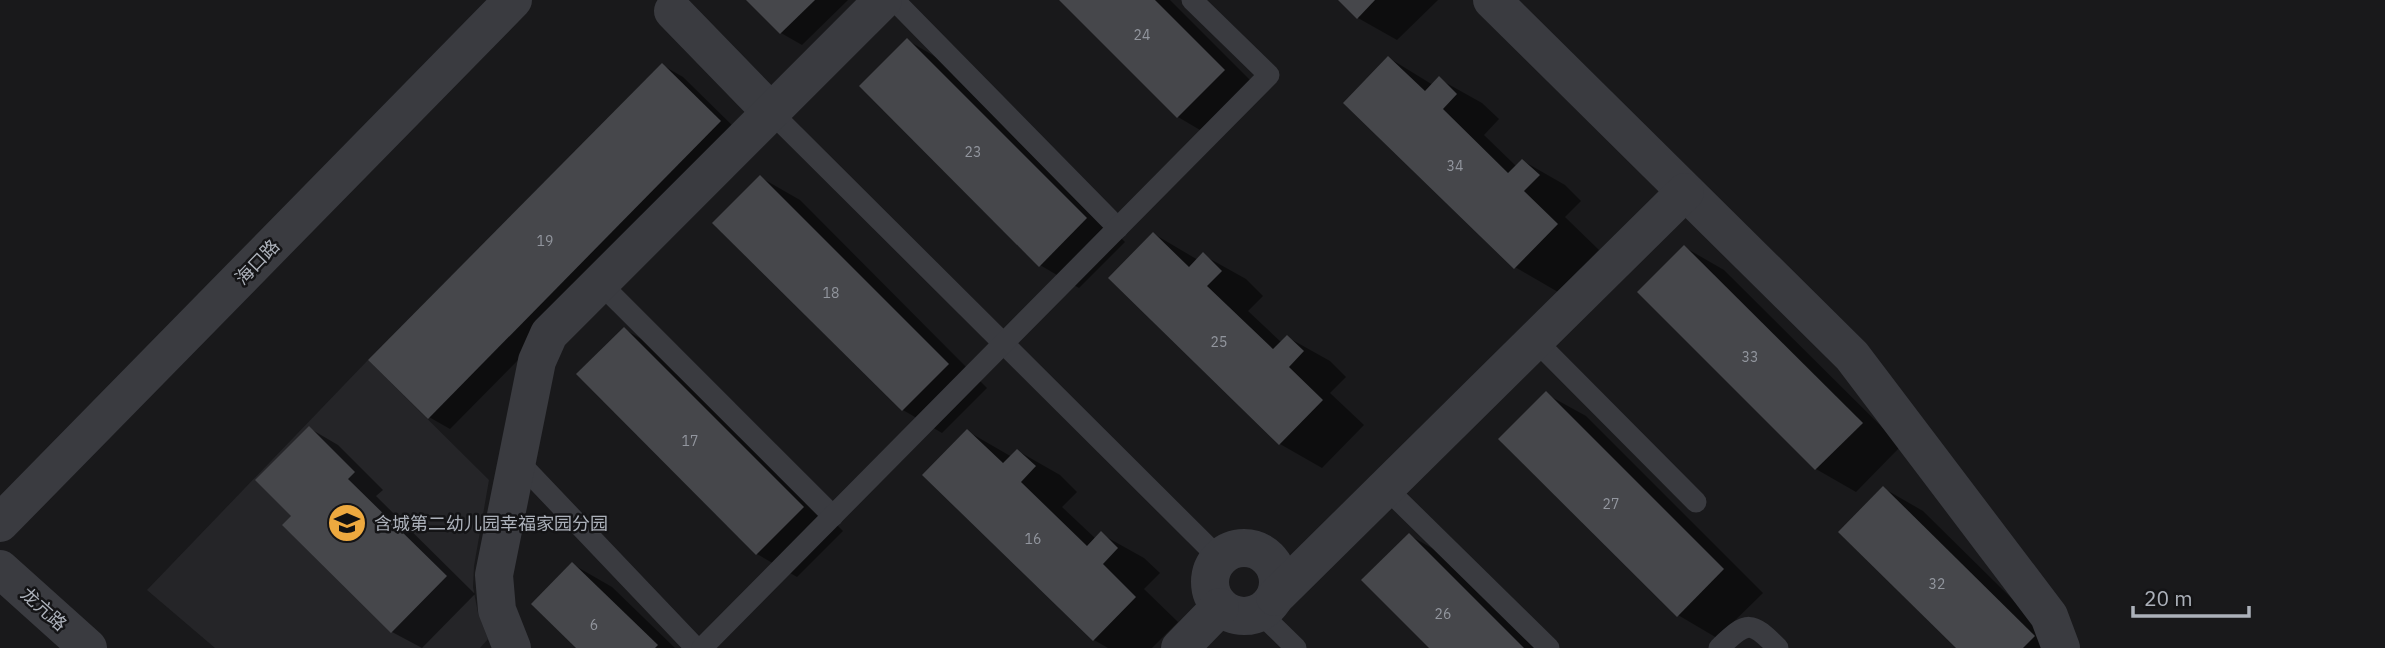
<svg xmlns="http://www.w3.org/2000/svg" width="2385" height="648" font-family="'IBM Plex Sans','Noto Sans SC',sans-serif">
	<rect width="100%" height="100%" fill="#19191b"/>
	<polygon fill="#252528" points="368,360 489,480 474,566 473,587 478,613 488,639 480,648 215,648 147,590"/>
	<g fill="#0007">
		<polygon points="748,0 848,0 802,45 781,33"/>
		<polygon points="1062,0 1170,0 1263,93 1217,140 1178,117"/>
		<polygon points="1340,0 1438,0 1397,40 1358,18"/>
		<polygon points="907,40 946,63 1125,242 1079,288 1040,265"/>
		<polygon points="1389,58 1433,85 1439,79 1482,103 1499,119 1484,135 1517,167 1523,161 1565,185 1581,201 1565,217 1599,250 1558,292 1515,267"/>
		<polygon points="662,65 683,77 741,134 450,429 429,417"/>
		<polygon points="760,177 800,200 987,388 942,433 903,410"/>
		<polygon points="1154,234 1198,260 1203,255 1246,279 1263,296 1248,311 1282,343 1287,337 1330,361 1346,377 1330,393 1364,425 1322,468 1280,444"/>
		<polygon points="1684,247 1724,270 1901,446 1856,492 1816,469"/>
		<polygon points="624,329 664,352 843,531 797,577 757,554 578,374"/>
		<polygon points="1546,394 1586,416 1763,593 1717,638 1678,615"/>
		<polygon points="309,428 338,445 383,490 376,496 475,594 422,648 392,632 284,525 294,516"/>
		<polygon points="967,431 1012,457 1018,451 1060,475 1077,492 1062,507 1096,539 1101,534 1144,558 1160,573 1144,589 1178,622 1152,648 1108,648 1094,640"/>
		<polygon points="1883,488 1923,511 2062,648 1959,648"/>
		<polygon points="1409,535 1449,558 1539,648 1431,648"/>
		<polygon points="572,564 612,587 675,648 578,648"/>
	</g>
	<g fill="#46474b">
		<polygon points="746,0 815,0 780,34"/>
		<polygon points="1059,0 1155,0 1225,70 1177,118"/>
		<polygon points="1338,0 1375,0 1357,19"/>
		<polygon points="907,38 1087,218 1039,267 859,86"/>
		<polygon points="1388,56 1425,91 1439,76 1457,94 1443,109 1508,173 1522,159 1540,175 1524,191 1558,224 1514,269 1343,103"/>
		<polygon points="662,63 721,121 428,419 368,360"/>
		<polygon points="760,175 949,364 902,411 712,223"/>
		<polygon points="1153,232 1189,267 1203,252 1222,271 1207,286 1273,349 1287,335 1304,351 1289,367 1323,400 1279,445 1108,278"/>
		<polygon points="1684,245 1863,423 1815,470 1637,292"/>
		<polygon points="624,327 804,507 756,555 576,374"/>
		<polygon points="1546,391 1724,569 1677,617 1498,439"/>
		<polygon points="309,426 355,472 348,479 447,576 391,633 282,525 291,516 255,480"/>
		<polygon points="967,429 1003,463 1017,449 1036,466 1021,482 1087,546 1101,531 1118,548 1103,564 1136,597 1093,641 922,475"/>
		<polygon points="1883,486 2035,636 2023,648 1956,648 1838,532"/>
		<polygon points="1409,533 1524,648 1429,648 1361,580"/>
		<polygon points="572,562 658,645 655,648 576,648 531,604"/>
	</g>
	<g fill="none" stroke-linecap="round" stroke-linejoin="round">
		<g stroke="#3a3b40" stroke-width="21">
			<polyline points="894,0 1118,228"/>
			<polyline points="771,112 1219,558"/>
			<polyline points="600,283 833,516"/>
			<polyline points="1535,340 1696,502"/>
			<polyline points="518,461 696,648"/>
			<polyline points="1386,488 1549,648"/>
			<polyline points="1260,613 1296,648"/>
			<polyline points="702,648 1269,75 1192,0"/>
			<path d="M1719,648C1748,620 1751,621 1778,648"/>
		</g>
		<g stroke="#3a3b40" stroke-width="38">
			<polyline points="1492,0 1852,356 2049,616 2061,648"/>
			<polyline points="673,11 771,112"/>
			<circle cx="1244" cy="582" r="34"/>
			<polyline points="1275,597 1685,192"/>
			<polyline points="512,648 497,610 494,575 537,361 549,334 883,0"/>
			<polyline points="1180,648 1220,607"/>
		</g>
		<g stroke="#3a3b40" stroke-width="38">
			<polyline points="0,523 513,0"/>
			<polyline points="0,569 88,648"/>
		</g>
	</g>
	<defs>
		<symbol id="school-disc" viewBox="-11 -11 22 22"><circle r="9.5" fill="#eda93f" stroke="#141416"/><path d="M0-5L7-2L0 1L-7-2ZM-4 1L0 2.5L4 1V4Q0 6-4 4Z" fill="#111"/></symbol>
	</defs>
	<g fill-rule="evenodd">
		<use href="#school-disc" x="325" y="501" width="44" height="44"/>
	</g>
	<g text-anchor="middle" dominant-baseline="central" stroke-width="5" stroke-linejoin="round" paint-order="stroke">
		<g font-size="14" fill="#92969e">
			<text x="1142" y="35">24</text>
			<text x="973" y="152">23</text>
			<text x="1455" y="166">34</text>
			<text x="545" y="241">19</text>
			<text x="831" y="293">18</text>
			<text x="1219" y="342">25</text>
			<text x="1750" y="357">33</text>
			<text x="690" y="441">17</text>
			<text x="1611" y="504">27</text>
			<text x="1033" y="539">16</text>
			<text x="1937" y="584">32</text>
			<text x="1443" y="614">26</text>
			<text x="594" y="625">6</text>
		</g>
		<g font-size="18" fill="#acb1ba" stroke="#141416">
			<text transform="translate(257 262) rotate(-46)">海口路</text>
			<text transform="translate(44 609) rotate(42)">龙亢路</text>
		</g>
		<g font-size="18" fill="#acb1ba" stroke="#141416" text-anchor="start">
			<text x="374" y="523">含城第二幼儿园幸福家园分园</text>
		</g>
	</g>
	<path d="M2133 606v10h116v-10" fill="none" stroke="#acb1ba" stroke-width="3.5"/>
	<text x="2144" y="606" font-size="21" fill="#acb1ba" stroke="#141416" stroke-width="5" paint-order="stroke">20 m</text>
</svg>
